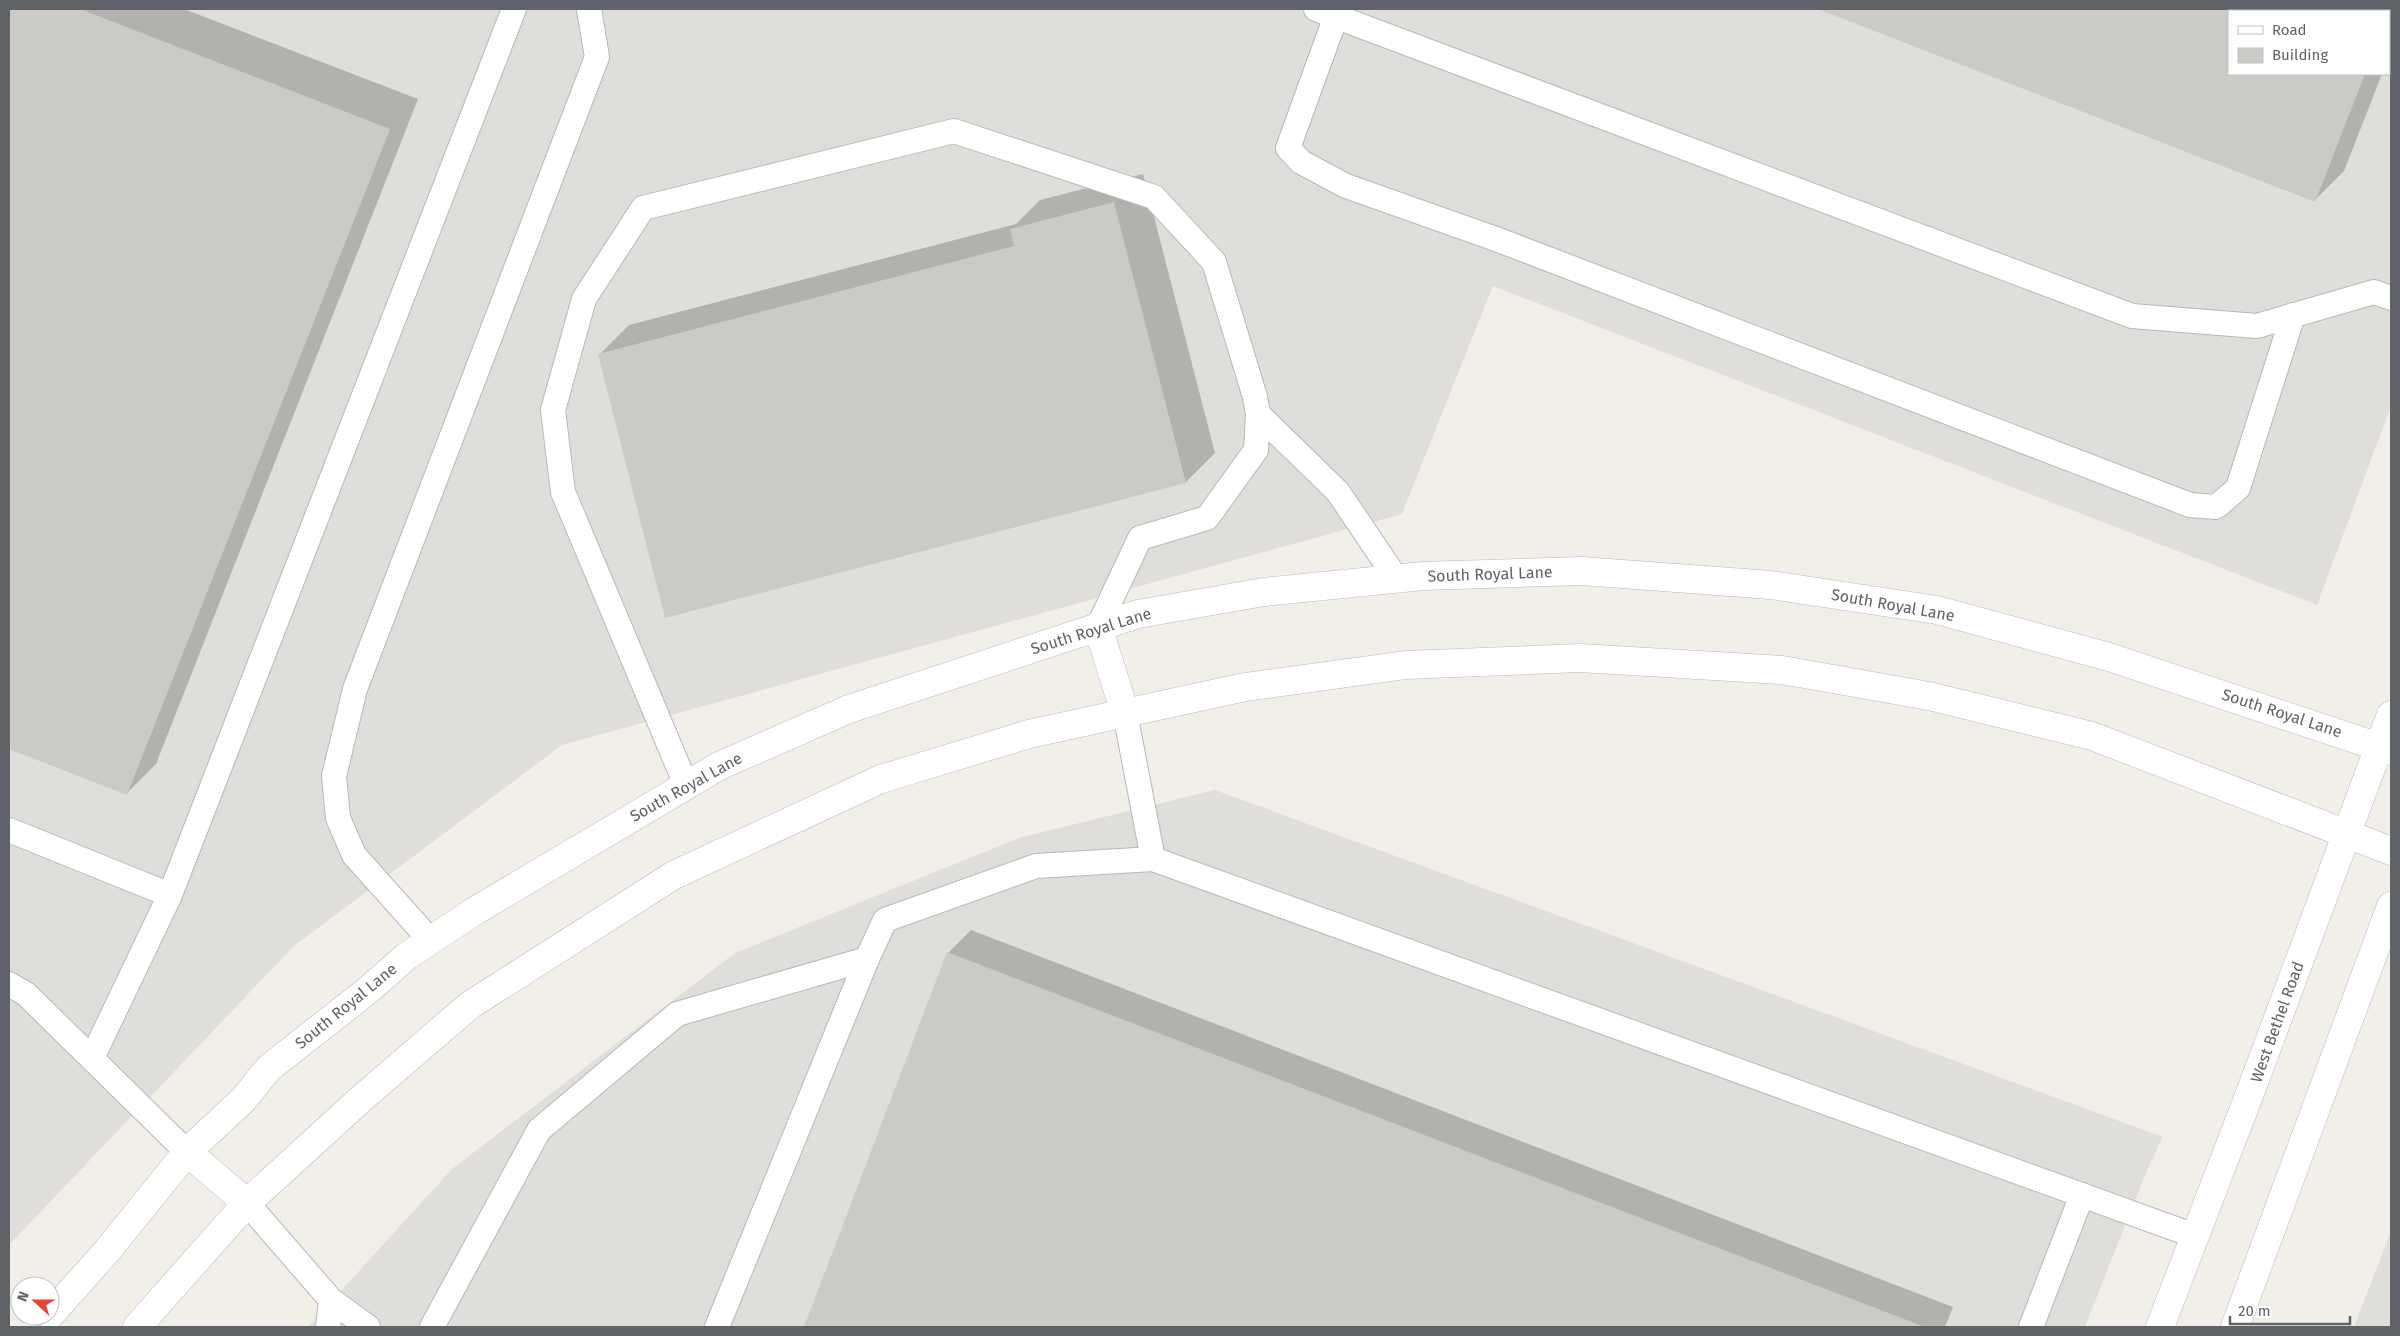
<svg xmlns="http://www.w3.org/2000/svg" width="2400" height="1336" font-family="'Fira Sans',sans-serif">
	<rect width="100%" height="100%" fill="#f1efe8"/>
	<g fill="#e0deda" fill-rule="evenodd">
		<path d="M9,9H2391V406L2317,605L1493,286L1402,514L562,745L294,946L9,1245ZM2229,11H2389V74H2229Z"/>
		<polygon points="1215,790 2163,1137 2147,1170 2085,1327 308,1327 452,1169 735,953 1022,837"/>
		<polygon points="2391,1231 2391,1327 2354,1327"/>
	</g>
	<g fill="#0003">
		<polygon points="9,9 184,9 418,99 156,764 127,793 9,748"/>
		<polygon points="1821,9 2391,9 2391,50 2389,56 2389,11 2229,11 2229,74 2382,74 2344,171 2315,200"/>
		<polygon points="1143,174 1215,453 1186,482 600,354 629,325 1016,224 1040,200"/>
		<polygon points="971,930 1953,1307 1945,1327 805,1327 948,953"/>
	</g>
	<g fill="#cccac5">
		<polygon points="9,9 80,9 390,129 127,795 9,749"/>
		<polygon points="1818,9 2390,9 2389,11 2229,11 2229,74 2365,74 2315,202"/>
		<polygon points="1114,202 1186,483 665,618 598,354 1014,246 1010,229"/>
		<polygon points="947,952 1925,1327 804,1327"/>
	</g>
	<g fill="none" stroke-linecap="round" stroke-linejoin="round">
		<defs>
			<g id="lane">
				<polyline points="1316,9 2132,316 2257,326 2374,292 2391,298"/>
				<polyline points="1336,16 1288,148 1301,162 1346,186 1496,239 2190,505 2216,507 2238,488 2293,315"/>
				<polyline points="1258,414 1338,492 1396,578"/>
				<polyline points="1125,713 1153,859 2195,1236"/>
				<polyline points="686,785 563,492 553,410 584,299 643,208 954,131 1154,197 1214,262 1255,397 1258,414 1256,450 1207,518 1140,538 1098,627"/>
				<polyline points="9,830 170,895 92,1058"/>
				<polyline points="170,895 514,9"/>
				<polyline points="430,940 354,855 338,818 334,776 355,689 597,57 589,9"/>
				<polyline points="9,984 26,994 187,1152"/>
				<polyline points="247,1203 331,1300 368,1327"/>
				<polyline points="328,1327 331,1300"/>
				<polyline points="432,1327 539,1130 677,1014 867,959 885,920 1036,866 1153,859"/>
				<polyline points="717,1327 867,959"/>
				<polyline points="2031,1327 2082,1195"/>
			</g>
			<g id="secondary">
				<polyline points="1098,627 1125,713"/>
				<polyline points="187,1152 247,1203"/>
				<polyline points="50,1315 107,1251 187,1152 243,1100 269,1068 367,991 407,956 475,911 719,766 849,709 1138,614 1264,592 1423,576 1582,571 1771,585 1937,610 2109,657 2391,751"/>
				<polyline points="137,1327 247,1203 362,1098 470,1005 674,875 881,779 1029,734 1245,687 1406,665 1580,658 1782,670 1929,696 2092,736 2391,851"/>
				<polyline points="2160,1327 2250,1093 2391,715"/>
				<polyline points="2235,1327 2391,906"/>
			</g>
		</defs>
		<use href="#lane" stroke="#b5b8bc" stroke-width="26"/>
		<use href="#secondary" stroke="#b6babf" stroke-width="29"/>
		<use href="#lane" stroke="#fff" stroke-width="24"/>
		<use href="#secondary" stroke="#fff" stroke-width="28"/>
	</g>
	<g text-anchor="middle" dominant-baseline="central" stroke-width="4" stroke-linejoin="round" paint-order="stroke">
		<g font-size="16" fill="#5f6368" stroke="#fff">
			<text transform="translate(1490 574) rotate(-2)">South Royal Lane</text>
			<text transform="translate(1893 605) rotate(10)">South Royal Lane</text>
			<text transform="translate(1091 631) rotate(-17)">South Royal Lane</text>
			<text transform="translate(2282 713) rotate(18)">South Royal Lane</text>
			<text transform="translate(686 787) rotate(-29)">South Royal Lane</text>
			<text transform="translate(346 1006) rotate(-39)">South Royal Lane</text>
			<text transform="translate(2277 1022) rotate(-70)">West Bethel Road</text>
		</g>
	</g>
	<rect width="2400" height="1336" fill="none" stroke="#5f6368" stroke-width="20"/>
	<rect x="2228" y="10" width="162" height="65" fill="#ffffff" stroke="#bfc1c3"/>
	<rect x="2238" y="26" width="25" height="8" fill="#ffffff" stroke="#bfc1c3"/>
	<text x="2272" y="35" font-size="15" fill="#5f6368">Road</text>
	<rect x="2238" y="48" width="25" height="15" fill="#cccac5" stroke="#bfc1c3"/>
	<text x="2272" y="60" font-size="15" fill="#5f6368">Building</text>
	<g transform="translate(35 1301) rotate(291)"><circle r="24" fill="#ffffff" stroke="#bfc1c3"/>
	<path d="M0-4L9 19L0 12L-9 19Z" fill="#ea4335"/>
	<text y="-8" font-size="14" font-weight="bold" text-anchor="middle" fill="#5f6368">N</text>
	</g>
	<path d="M2230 1316v8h120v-8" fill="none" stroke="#5f6368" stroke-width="2.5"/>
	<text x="2238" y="1316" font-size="15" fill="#5f6368" stroke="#ffffff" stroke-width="4" paint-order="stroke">20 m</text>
</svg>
